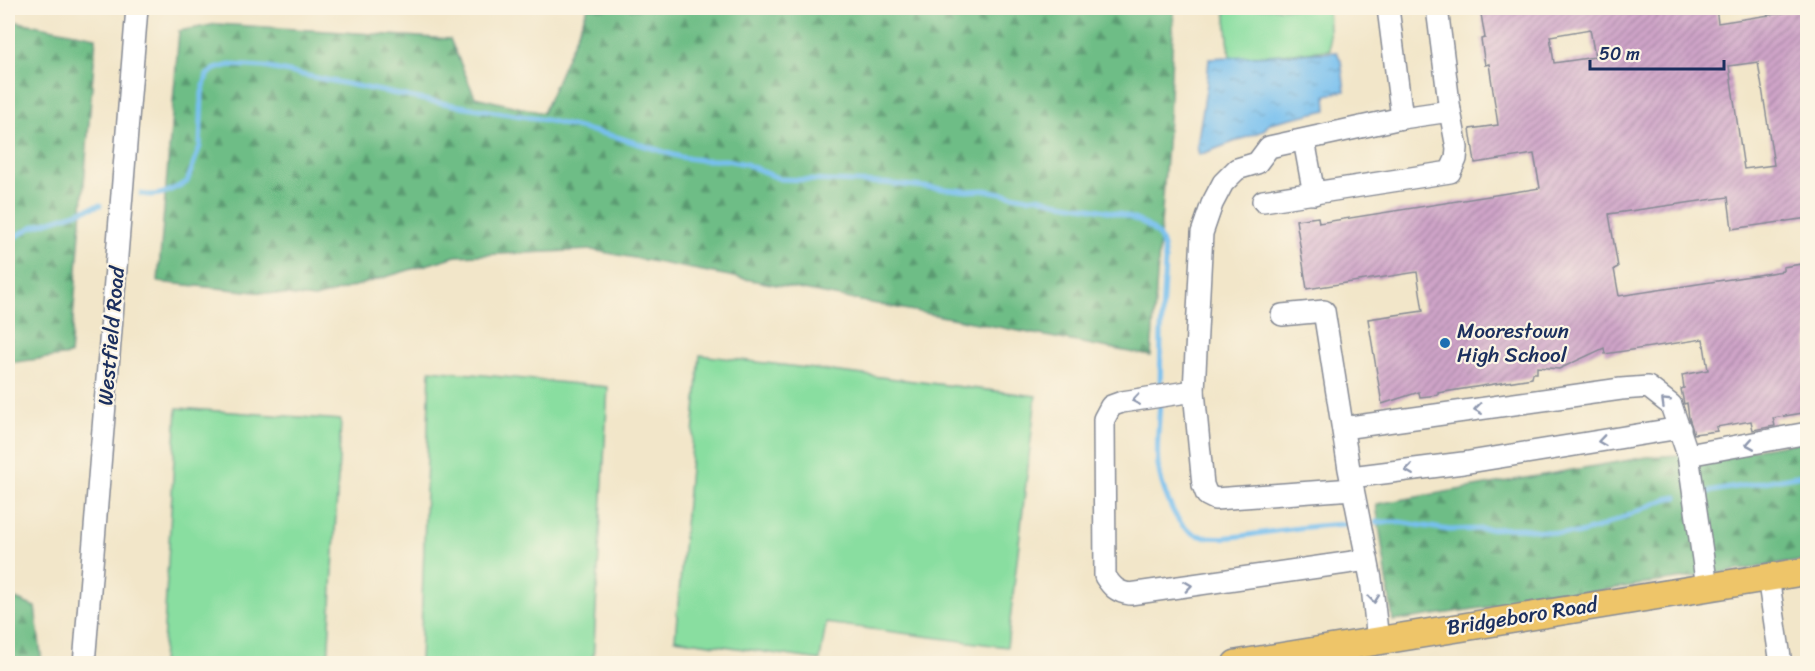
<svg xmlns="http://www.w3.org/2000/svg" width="1815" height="671" font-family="Sriracha,sans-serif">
	<defs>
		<pattern id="forest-firs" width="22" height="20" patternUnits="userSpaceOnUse" patternTransform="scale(1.5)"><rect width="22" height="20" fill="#6ebd86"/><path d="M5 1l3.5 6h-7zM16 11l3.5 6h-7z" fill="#5a9a71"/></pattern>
		<pattern id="water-ripples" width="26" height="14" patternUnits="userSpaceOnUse" patternTransform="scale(1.5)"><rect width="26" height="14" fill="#77c0ef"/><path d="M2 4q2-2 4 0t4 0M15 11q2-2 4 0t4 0" fill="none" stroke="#619cc5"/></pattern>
		<pattern id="building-hatch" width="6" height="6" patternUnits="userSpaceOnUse" patternTransform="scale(1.5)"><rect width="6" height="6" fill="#cfa4c8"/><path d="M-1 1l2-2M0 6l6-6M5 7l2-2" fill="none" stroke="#a786a6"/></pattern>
	</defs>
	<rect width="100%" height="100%" fill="#fcf5e5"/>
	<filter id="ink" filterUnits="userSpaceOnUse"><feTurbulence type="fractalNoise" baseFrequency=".0167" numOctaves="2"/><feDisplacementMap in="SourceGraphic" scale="12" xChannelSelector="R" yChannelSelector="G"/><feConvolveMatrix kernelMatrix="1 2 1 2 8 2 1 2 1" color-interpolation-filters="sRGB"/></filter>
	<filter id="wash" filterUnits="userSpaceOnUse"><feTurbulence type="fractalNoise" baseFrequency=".008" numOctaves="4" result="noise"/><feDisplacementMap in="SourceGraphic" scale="24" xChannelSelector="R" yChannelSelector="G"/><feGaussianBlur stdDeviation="1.35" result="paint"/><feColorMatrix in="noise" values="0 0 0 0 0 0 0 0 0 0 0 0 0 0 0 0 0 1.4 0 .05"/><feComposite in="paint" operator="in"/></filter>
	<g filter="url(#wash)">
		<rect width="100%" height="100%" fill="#f2e6c9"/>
		<g fill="#89dea0" stroke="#52867f" stroke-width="1.5">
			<polygon points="1225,8 1328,8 1330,50 1230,58"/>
			<polygon points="700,355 1036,396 1007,647 826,623 820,660 675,639"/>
			<polygon points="430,370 608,387 593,663 420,663"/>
			<polygon points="177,408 341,420 328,663 162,663"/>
		</g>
		<g fill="url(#forest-firs)" stroke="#447672" stroke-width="1.5">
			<polygon points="588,8 1174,8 1169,118 1151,356 592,250 456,256 315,298 158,282 179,31 217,24 450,39 475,97 543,113"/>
			<polygon points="8,20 96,37 70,355 8,363"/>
			<polygon points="1807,441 1807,560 1393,621 1376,504 1647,457 1744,451"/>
			<polygon points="8,596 35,607 42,663 8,663"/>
		</g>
		<polygon fill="url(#water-ripples)" stroke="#4978a6" stroke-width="1.5" points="1337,52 1341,61 1345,91 1326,95 1327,110 1270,123 1263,131 1199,155 1197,146 1207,83 1209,58"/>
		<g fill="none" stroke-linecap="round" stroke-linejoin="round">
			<g stroke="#77c0ef" stroke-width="5">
				<path d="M141,194C159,198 171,190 187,182L200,146L202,93L207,75L215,69L230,65L264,67L430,101L545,120L617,137L680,157L701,160H726L746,164L780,179L882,183L967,191L985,190L1028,198C1038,194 1045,200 1055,202C1085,208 1130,210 1154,231C1163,238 1164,251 1165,261L1161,332L1160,392"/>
				<polyline points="8,241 32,227 100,205"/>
				<path d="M1160,401C1159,422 1156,445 1158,465C1161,485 1174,524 1192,533C1213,544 1261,532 1283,530C1304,527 1326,525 1347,524"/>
				<polyline points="1708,492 1808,474"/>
				<polyline points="1376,522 1399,522 1449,530 1521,528 1557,533 1577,534 1598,528 1666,499 1677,497"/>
			</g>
		</g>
		<g id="blocks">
			<path fill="url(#building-hatch)" fill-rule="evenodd" d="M1480,8H1716L1718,23L1808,9V218L1732,229L1728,197L1609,214L1618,267L1614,269L1619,296L1783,271V267L1808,263V412L1773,418L1775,426L1753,430L1751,421L1716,427L1717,431L1694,434L1689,418L1687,403L1684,404L1681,389L1684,388L1682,375L1708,370L1703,339L1605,354L1604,348L1559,369L1537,367V373H1533L1532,378L1438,393V395L1420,397L1419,392L1382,404L1368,319L1423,311L1417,272L1307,289L1296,220L1318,217L1319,223L1540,188L1534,154L1475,163L1470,129L1498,125L1489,64L1485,65L1481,39L1485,38ZM1590,29L1595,57L1554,63L1550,36ZM1758,62L1774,165L1744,169L1729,66Z"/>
		</g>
	</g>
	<g filter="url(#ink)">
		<use href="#blocks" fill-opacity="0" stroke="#868a94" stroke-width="1.5"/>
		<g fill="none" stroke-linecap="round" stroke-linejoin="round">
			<defs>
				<g id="minor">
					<polyline points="1388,8 1402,118"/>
					<polyline points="1304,140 1314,194"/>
					<polyline points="1263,201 1450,172 1456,159 1457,148 1450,111"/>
					<polyline points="1282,315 1324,311 1349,469 1371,579 1378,640"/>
					<path d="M1194,391L1122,402L1111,406L1104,419L1105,576C1112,587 1117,592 1130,594L1367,560"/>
					<polyline points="1343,428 1621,389 1648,387 1671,405 1688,455 1707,587"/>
					<polyline points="1688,455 1808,433"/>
					<polyline points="1351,477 1463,463 1680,428"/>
					<polyline points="1353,489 1215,499 1207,495 1203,485 1194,391 1202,233 1212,204 1223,183 1237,169 1257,163 1269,147 1402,118 1450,111 1437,8"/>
					<polyline points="1768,577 1781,664"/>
					<polyline points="84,664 137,8"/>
				</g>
				<polyline id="major" points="1236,664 1808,571"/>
			</defs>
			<use href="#minor" stroke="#868a94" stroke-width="24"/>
			<use href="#major" stroke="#868a94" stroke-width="30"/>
			<use href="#minor" stroke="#fff" stroke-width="21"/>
			<use href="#major" stroke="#eec569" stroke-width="27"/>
		</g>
		<defs><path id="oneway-chevron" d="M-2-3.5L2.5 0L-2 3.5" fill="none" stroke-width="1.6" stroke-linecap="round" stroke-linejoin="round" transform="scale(1.5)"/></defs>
		<g stroke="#8d97ae">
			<use href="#oneway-chevron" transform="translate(1136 400) rotate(171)"/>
			<use href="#oneway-chevron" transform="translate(1665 402) rotate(-136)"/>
			<use href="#oneway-chevron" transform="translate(1478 409) rotate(172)"/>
			<use href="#oneway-chevron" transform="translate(1602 441) rotate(172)"/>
			<use href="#oneway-chevron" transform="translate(1750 444) rotate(170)"/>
			<use href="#oneway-chevron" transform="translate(1409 470) rotate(172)"/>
			<use href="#oneway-chevron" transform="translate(1188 586) rotate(-8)"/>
			<use href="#oneway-chevron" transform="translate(1374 599) rotate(84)"/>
		</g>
	</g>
	<circle fill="#1f6fb2" stroke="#fcf5e5" stroke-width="2" cx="1445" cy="343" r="6"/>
	<g text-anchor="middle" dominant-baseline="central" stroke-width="4.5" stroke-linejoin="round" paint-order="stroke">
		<g font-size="21" fill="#1b2f5e" stroke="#fcf5e5" text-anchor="start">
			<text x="1457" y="331">Moorestown<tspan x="1457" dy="24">High School</tspan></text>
		</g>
		<g font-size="21" fill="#1b2f5e" stroke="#fcf5e5">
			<text transform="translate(111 336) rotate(-85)">Westfield Road</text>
			<text transform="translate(1522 616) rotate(-9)">Bridgeboro Road</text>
		</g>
	</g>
	<rect width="1815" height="671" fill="none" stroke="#fcf5e5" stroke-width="30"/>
	<path d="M1590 60v9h134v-9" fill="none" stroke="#1b2f5e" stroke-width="3"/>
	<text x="1599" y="60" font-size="18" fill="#1b2f5e" stroke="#fcf5e5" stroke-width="4.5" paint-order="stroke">50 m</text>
</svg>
